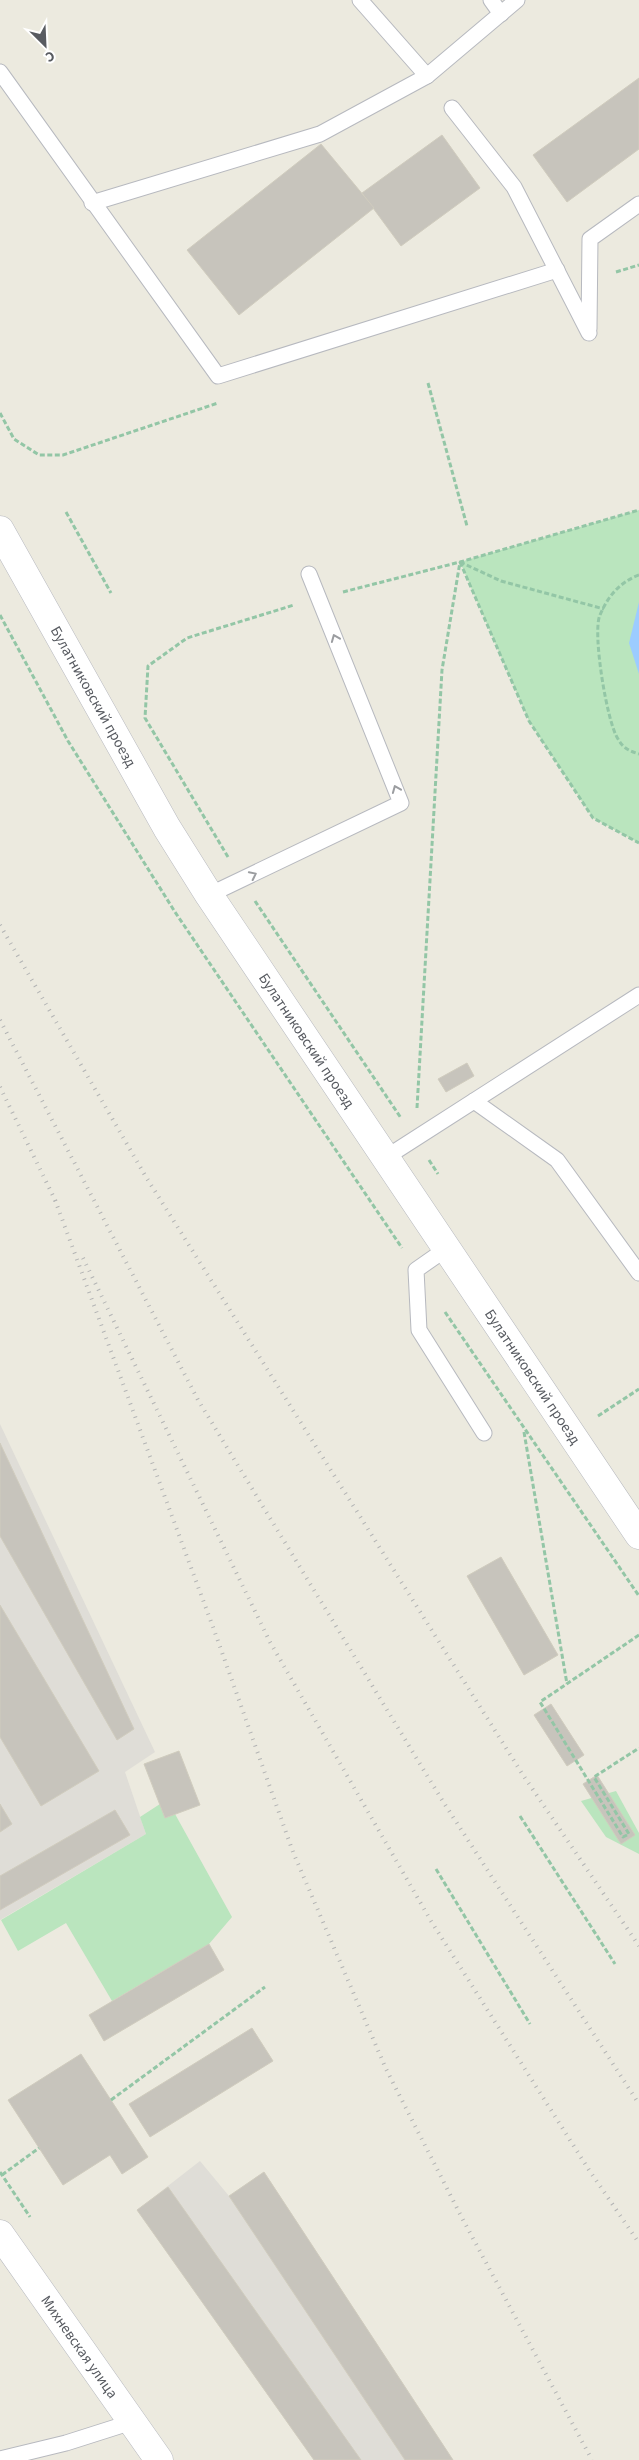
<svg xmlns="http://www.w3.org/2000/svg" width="639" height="2460" font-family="'Source Sans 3',sans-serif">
	<rect width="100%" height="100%" fill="#eceadf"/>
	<g fill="#dfddd7">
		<polygon points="0,1424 155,1752 125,1772 146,1834 0,1920"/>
		<polygon points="200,2161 229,2196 264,2172 453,2460 314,2460 137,2210"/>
	</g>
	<g fill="#bae5be">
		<polygon points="639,510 639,843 593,818 529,721 460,562"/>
		<polygon points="616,1791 639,1833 639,1854 606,1837 581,1801"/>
		<polygon points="160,1804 165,1818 175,1814 232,1917 209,1944 112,2001 66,1923 18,1951 1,1920 146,1834 140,1817"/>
	</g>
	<polygon fill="#9cccff" points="639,602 639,674 629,643"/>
	<g fill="#c7c4bc" stroke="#d0ccbe">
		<polygon points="639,78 639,149 567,202 533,155"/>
		<polygon points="442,135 480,188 401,246 362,193"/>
		<polygon points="321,144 374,208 239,315 187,250"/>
		<polygon points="467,1063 474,1076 446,1092 438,1079"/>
		<polygon points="0,1443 134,1729 117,1740 0,1536"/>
		<polygon points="501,1557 558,1655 524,1675 467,1576"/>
		<polygon points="0,1605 99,1771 41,1806 0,1737"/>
		<polygon points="551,1704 584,1755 567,1766 534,1715"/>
		<polygon points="179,1751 200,1805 165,1818 144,1764"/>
		<polygon points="597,1775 635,1835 621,1844 583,1784"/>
		<polygon points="0,1804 12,1824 0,1832"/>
		<polygon points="115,1810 130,1835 0,1910 0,1876"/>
		<polygon points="209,1944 224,1970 104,2041 89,2015"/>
		<polygon points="252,2028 273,2061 150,2137 129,2104"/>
		<polygon points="81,2054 148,2157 122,2174 110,2155 63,2185 8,2100"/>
		<polygon points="264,2172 453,2460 405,2460 229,2196"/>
		<polygon points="168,2187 361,2460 314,2460 137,2210"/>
	</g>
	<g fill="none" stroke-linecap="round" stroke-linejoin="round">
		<defs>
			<g id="service">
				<polyline points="360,0 427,76 517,0"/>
				<polyline points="491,0 501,14"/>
				<polyline points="0,72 218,376 557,270"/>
				<polyline points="452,108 514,187 589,333"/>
				<polyline points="92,203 320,134 427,76"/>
				<polyline points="589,329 590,239 639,204"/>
				<polyline points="209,895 401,803 309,574"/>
				<polyline points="474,1101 557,1160 639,1273"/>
				<polyline points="385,1158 639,995"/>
				<polyline points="446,1249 416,1270 419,1330 484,1433"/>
				<polyline points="0,2459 66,2443 132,2422"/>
			</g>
			<g id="minor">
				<path id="s1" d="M0,2234L159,2460"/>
			</g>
			<g id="tertiary">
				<path id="s2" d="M0,530L167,828L209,895L639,1535"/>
			</g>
		</defs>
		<use href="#service" stroke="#b7b9bf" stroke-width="17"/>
		<use href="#minor" stroke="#b7b9bf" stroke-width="29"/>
		<use href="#tertiary" stroke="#b7b9bf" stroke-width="29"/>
		<g stroke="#93c6a6" stroke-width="3" stroke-dasharray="5 2.5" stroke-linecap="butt">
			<polyline points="616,272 639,265"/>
			<polyline points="428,383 467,526"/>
			<polyline points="0,413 14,439 39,455 63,455 218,403"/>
			<polyline points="66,512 111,593"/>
			<polyline points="460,562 529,721 593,818 639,843"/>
			<polyline points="460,562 501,581 604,609"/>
			<path d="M639,575C620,582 608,596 600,615C592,632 607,723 618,739C623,748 629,751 639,754"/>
			<polyline points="343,592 460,562 639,510"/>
			<polyline points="0,615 68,741 175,912 402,1248"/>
			<polyline points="228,857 145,718 148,666 187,638 294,605"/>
			<polyline points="255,901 401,1118"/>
			<polyline points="417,1108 442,670 460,562"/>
			<polyline points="429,1160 438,1174"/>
			<polyline points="445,1312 639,1596"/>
			<polyline points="598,1416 639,1389"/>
			<polyline points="524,1432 567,1684"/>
			<polyline points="639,1635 540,1702 623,1837 629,1834 594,1777 639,1748"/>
			<polyline points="520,1816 615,1964"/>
			<polyline points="436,1869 530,2024"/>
			<polyline points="111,2100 265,1987"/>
			<polyline points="0,2172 30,2217"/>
			<polyline points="2,2175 39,2148"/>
		</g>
		<use href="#service" stroke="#fff" stroke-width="15"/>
		<use href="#minor" stroke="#fff" stroke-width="28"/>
		<use href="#tertiary" stroke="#fff" stroke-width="28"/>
		<g stroke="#b3b4b4" stroke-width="4" stroke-dasharray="1 6" stroke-linecap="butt">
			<polyline points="0,925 146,1177 523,1775 639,1946"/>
			<polyline points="0,1020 198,1400 442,1800 639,2104"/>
			<polyline points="0,1087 58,1206"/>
			<polyline points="55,1200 213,1627 293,1852 386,2069 461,2216 592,2460"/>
			<polyline points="83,1258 270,1642 431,1921 589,2170 639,2243"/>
		</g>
	</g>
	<defs><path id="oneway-chevron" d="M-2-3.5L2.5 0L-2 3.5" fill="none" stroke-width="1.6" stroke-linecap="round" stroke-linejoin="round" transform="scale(1.25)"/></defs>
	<g stroke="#9b9da0">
		<use href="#oneway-chevron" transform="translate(335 638) rotate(-112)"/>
		<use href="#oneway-chevron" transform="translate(396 789) rotate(-112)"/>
		<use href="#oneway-chevron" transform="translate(253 875) rotate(-26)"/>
	</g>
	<g text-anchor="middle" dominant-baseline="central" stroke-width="4" stroke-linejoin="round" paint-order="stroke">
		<g font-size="15" fill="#585b61" stroke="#fff">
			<text stroke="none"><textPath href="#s2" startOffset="191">Булатниковский проезд</textPath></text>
			<text stroke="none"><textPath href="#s2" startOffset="596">Булатниковский проезд</textPath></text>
			<text stroke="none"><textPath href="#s2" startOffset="1001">Булатниковский проезд</textPath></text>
			<text stroke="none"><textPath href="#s1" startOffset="138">Михневская улица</textPath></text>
		</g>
	</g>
	<g transform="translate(45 45) rotate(156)" stroke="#ffffff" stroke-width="4" paint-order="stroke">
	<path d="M0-4L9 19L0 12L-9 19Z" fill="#585b61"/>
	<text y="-8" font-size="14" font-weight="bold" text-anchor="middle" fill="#585b61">С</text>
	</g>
</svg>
